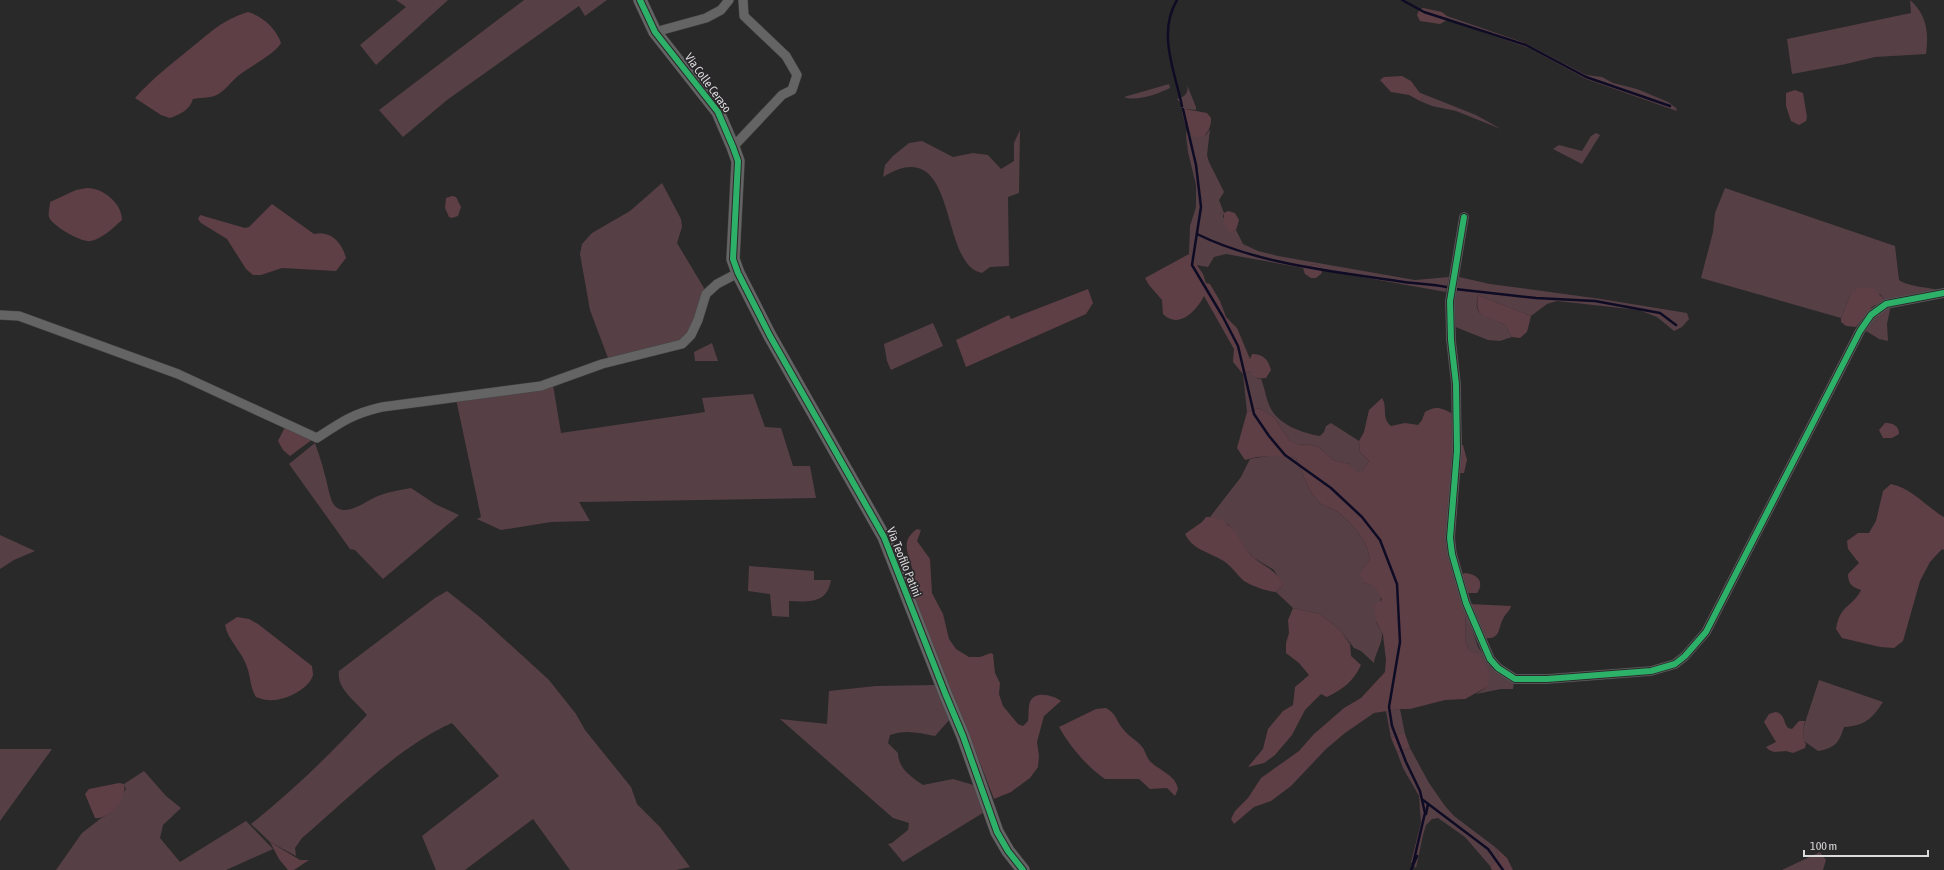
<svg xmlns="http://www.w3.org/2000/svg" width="1944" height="870" font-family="'Asap Condensed',sans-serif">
	<rect width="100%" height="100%" fill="#292929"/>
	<g fill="#573f46">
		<polygon points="396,0 448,0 376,65 360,45 406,7"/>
		<polygon points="524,0 607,0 585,16 579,6 447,100 403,137 379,110"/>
		<path d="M1910,0C1927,15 1929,33 1926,54L1875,57L1846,64L1792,74L1787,39L1911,13Z"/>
		<polygon points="1447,16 1525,43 1586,75 1602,77 1613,83 1637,89 1668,102 1676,108 1677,111 1586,79 1529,48 1447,20"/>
		<path d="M1169,84L1170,88C1158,94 1136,102 1124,97Z"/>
		<path d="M1187,85L1196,107V110L1186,109L1182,112V105L1177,99C1185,97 1189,93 1187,85Z"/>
		<polygon points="1418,92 1476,115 1501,129 1456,111 1432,106 1420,101 1423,98"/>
		<polygon points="1187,128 1191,133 1206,135 1210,129 1207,155 1209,162 1224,192 1219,200 1224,213 1223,217 1233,232 1236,230 1243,244 1258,251 1278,256 1415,280 1449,277 1446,292 1322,270 1320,267 1315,264 1303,268 1226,254 1214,257 1208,267 1196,265 1189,254 1190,226 1196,207 1196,185 1188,152 1186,136"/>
		<path d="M1020,130L1019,193L1008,197L1009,266L990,267L982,273C938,265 960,130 883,177L885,165L893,156L909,143L922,141L953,157L973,153L988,155L1001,169L1014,161V143Z"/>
		<polygon points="1596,133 1600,135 1582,164 1553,149 1559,145 1582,151 1591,136"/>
		<path d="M662,183L681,219L682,227L677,243L704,288C704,307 694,325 683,340L608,358L590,310L580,254L582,244L592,233L630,211Z"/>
		<path d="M1725,188L1895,246L1899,280C1908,287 1929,287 1942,291L1885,300L1880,294L1851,293L1841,318L1701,278L1713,232L1715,213Z"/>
		<path d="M1459,277L1490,284L1601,299L1687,313L1689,319L1682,327L1674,331L1657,317L1639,310L1557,301L1547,304L1531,316L1478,295C1472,320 1489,315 1503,324C1507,326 1509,333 1512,337L1500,341L1488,340L1453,326L1455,292Z"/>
		<polygon points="1891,305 1887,324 1888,341 1879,339 1863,329 1875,313"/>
		<polygon points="933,323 943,346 891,370 887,361 884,344"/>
		<polygon points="712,343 718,361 695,361 694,352"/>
		<path d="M1250,371L1258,379H1261C1265,388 1266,400 1271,409C1280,425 1302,433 1320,436L1324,432L1326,426L1331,423L1359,441L1360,452L1369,461L1363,470L1355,473L1349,464L1333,460L1319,447L1307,444L1298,445L1289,440L1275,418L1259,408L1247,412L1243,374Z"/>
		<polygon points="553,385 561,433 705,412 702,398 753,394 765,427 781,428 793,466 810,466 816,498 579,502 590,521 551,522 501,530 477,519 481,517 456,399"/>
		<path d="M315,443C318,453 322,462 324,472C327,481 328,490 331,499C340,523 365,501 378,496C388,492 400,490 411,488L435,504L459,515L383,579L355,550L350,549L289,464Z"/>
		<path d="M1274,455L1296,458C1303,473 1308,493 1321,504C1326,507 1333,509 1338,512C1352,523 1369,542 1370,560L1362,569L1364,583C1393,589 1376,605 1376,621C1377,626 1382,630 1382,635C1382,644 1375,654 1374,663L1361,651L1354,648L1341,631L1320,614L1293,608L1276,592L1283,585L1274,570L1254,558L1245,548L1228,524L1210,517L1241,477L1250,459Z"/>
		<polygon points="0,535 35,551 14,560 0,569"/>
		<path d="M749,566L814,571V580H831C827,604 808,602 789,601V617L772,616L770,594L748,591Z"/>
		<path d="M447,591L481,618L549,680L576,714L585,730L631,787L637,804L660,827L690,867L676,870H570L533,819L465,870H436L422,836L499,776L452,723C399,746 347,800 302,838L295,848L296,856L270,842L251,824C293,791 330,754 367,715C357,702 336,689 339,671L435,598Z"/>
		<polygon points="1466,611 1478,647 1489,663 1514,681 1513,689 1501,689 1476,694 1487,687 1474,653 1468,649 1465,640"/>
		<path d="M1819,680L1883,702C1872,719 1864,726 1844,727C1839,743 1835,748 1818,751L1804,741L1803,729Z"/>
		<path d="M936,685L951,718L935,736C920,733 905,729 890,735L888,743L898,753C898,768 911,777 923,785L953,779L977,786L986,811L903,862L888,844L892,843L908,830L909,823L893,818L780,719L827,724L829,691L876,686Z"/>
		<polygon points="1400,709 1405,734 1399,734 1391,738 1386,711"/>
		<polygon points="1410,748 1429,783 1445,806 1454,816 1495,847 1499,856 1496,863 1490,866 1465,837 1438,818 1432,819 1426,825 1423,835 1416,868 1411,862 1421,823 1419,796 1403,768 1397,752"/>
		<polygon points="0,749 52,749 0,821"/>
		<polygon points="144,771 166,796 181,808 163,825 160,838 180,862 246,821 273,849 226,870 56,870 82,833 100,819 110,813 126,789 124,784"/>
		<polygon points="1820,852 1826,860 1823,870 1782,870"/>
	</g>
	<g fill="#5e3f46">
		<polygon points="1423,8 1442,12 1447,16 1447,20 1440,24 1420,21 1417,15 1419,10"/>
		<path d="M248,12C262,16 276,28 281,43C274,55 250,66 238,76C232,81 227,88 220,93C211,99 203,97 193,99C190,110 179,115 170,118L161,115L135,98C153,78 170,65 191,48C211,32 222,20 248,12Z"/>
		<polygon points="1402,76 1411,81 1422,96 1423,98 1420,101 1409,95 1391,92 1380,80 1384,77"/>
		<polygon points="1795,90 1803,93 1807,117 1806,121 1799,125 1791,121 1786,106 1786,93"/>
		<path d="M1185,109L1207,113L1211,118C1212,129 1202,146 1191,133C1185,128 1184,119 1182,112Z"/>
		<path d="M87,188C103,188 122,203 122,220C114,227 102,239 91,241C82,243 52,226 49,217C48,213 50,206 50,202L76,190Z"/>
		<polygon points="452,196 456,197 461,207 458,216 452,218 449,217 445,208 446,198"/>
		<path d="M272,204L314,234C330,230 342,242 346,258L336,271L282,268L261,275H253L246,269L227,239L201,223L198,219L200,215L245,228L249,227Z"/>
		<polygon points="1228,211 1235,213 1239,220 1236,230 1233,232 1229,232 1224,223 1224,213"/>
		<path d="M1189,254L1203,274L1206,283L1210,284L1220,301L1226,317L1237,328L1250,359L1252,354C1263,354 1268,359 1271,370L1266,378C1258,379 1255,379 1250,371L1243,374L1233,362L1234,349L1204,296C1197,310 1179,330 1163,314L1162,300L1149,285L1145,278Z"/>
		<polygon points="1315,264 1320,267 1322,273 1316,278 1311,278 1305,274 1303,268"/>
		<polygon points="1859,288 1873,288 1885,300 1872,307 1856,327 1846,326 1841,322 1841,318 1851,293"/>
		<polygon points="1088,289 1093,303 1086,314 966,367 956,340 1009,315 1011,319"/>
		<path d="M1478,295L1531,316L1527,332L1520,338L1512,337C1509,333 1507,326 1503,324C1487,315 1474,321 1478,295Z"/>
		<path d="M1382,398C1388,407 1381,418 1391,426L1405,423L1418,425L1422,420L1425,412C1436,405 1442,408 1453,414V443L1463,445L1467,460L1464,473H1452L1447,539L1466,611L1465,640L1468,649L1484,659L1490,675L1487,687L1465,699L1445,700L1410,709H1400L1374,713L1345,733L1326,749L1291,786L1271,801L1254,807L1234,824L1231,819L1235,811L1248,798L1261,778L1299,751L1314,734L1344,708L1361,698L1385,672L1386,660L1383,635L1376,621L1374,605L1382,600C1378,589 1376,586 1364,583L1360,575L1362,569L1370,560C1369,542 1352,523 1338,512C1333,509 1326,507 1321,504C1308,493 1303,473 1296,458C1277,456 1262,455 1245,460L1237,448L1247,412L1259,408L1275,418L1289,440L1299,445L1307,444L1319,447L1333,460L1349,464L1356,472L1363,470L1369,461L1360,452L1359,441L1364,432L1369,410Z"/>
		<path d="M1885,423C1892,423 1899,425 1899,434L1892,438H1883L1879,430Z"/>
		<polygon points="286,425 313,439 290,456 283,450 278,441"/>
		<path d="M1891,484C1913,489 1925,506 1944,517V550L1942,549L1930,562L1920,581L1903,641L1894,648L1880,647L1842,638L1836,629C1840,604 1852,608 1861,590C1852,587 1848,584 1848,574L1859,563L1848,549L1847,541L1858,533H1869L1876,521L1883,491Z"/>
		<path d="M1206,517C1214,517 1220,518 1226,523C1238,532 1243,548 1254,558C1265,567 1277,570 1283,585L1276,592C1268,592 1250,585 1244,581C1236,574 1231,565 1222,560C1207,551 1193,550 1185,534L1202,522Z"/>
		<path d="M917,529L921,530L917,541L930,559L932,593L943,614L949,639L956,649L969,657H980L991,653L993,654L995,673L1000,683L999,694L1003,706L1018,724L1023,726L1028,721C1029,715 1028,707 1030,702C1034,690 1054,695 1061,701L1044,716L1037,742L1039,756L1038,767L1030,778L1011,792L994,799L965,724L906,584L913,582C917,562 894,545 917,529Z"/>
		<path d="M1465,573C1477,574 1485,582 1477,593H1466L1461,575Z"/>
		<path d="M1469,604L1511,606C1510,611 1506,613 1504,617C1497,628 1502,640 1484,638Z"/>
		<path d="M1293,608L1320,614L1341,631L1350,644L1351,656L1361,665C1353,682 1343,689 1327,697L1321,694L1305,710L1292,735L1275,755L1264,763L1248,767L1263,749L1268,729L1283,711L1293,705L1295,687L1309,675L1299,663L1286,653V643L1289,633L1288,620Z"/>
		<path d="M237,617L249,619L258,624L312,666C312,668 313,672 313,675C309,690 282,702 268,700C264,700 260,698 256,697C250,687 251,678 247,667C242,651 228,641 225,625Z"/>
		<path d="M1106,708C1117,714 1116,721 1123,729C1129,737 1137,740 1143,748C1146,753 1147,759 1152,763C1161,771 1176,776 1178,789L1175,796L1167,788L1150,789L1139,779H1105C1087,767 1069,745 1059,727L1096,709Z"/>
		<path d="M1775,712C1785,713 1783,722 1788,728L1792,729L1799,721H1805L1803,729L1804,741L1806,744L1805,748L1793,753L1786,751L1774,752L1769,750L1766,747L1776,742L1764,722L1769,714Z"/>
		<polygon points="1399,734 1405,734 1410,748 1397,752 1391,738"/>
		<path d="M119,783L124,784C128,798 109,820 95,818L85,794L89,789Z"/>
		<polygon points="270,842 300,860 309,860 294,870 288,870 279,859"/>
		<polygon points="1495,847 1507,858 1513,870 1492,870 1490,866 1495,863 1499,856"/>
	</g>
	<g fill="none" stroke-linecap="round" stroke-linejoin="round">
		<g stroke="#0e0c24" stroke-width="2.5">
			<path d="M1177,0C1157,33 1175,72 1182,106"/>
			<polyline points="1402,0 1424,12 1526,45 1586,77 1670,106"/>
			<polyline points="1183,109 1196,165 1201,207 1192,265 1223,317 1238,346 1254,414 1269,436 1285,455 1331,488 1362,517 1380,540 1397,584 1400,642 1389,707 1392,726 1406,762 1420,791 1425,813 1413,864"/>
			<path d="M1197,234C1257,264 1337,272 1404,282C1418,284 1433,284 1446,287"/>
			<polyline points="1455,289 1536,298 1595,301 1660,313 1676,325"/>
			<polyline points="1423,800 1488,849 1503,870"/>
			<polyline points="1426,814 1428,804"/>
			<polyline points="1411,870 1417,856"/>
		</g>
		<defs>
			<g id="street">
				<polyline points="655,32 706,18 721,10 729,0"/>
				<polyline points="733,147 782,95 792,90 797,75 786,56 744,16 743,0"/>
				<polyline points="1464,217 1450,301 1451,340 1456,384 1457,451 1450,538 1452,554 1466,603 1490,659 1498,668 1515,679 1547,679 1651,671 1675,664 1685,656 1706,632 1860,331 1871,315 1886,304 1944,293"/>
				<path d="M0,315L19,316L178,374L317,438C341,422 352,414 382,407L541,386L602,364L682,344L691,335L698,320L706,294L717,284L738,273"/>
			</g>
			<polyline id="secondary" points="640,0 655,32 718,112 733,147 738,161 733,259 738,273 770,336 884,537 945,693 963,736 997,832 1008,851 1023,870"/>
		</defs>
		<use href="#street" stroke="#464646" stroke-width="10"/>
		<use href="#secondary" stroke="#464646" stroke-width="14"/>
		<use href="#street" stroke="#646464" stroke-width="9"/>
		<use href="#secondary" stroke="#646464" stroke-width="13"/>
		<defs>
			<g id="cycleway">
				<polyline points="640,0 655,32 718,112 733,147 738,161 733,259 738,273 770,336 884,537 945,693 963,736 997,832 1008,851 1023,870"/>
				<polyline points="1464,217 1450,301 1451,340 1456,384 1457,451 1450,538 1452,554 1466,603 1490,659 1498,668 1515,679 1547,679 1651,671 1675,664 1685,656 1706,632 1860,331 1871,315 1886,304 1944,293"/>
			</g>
		</defs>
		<use href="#cycleway" stroke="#2a282a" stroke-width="8"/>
		<use href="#cycleway" stroke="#2db169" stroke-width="6"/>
	</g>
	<g text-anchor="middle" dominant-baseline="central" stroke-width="3.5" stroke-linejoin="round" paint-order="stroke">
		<g font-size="12" fill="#dcdbdc" stroke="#2a282a">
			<text transform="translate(708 83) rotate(54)">Via Colle Ceraso</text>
			<text transform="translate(904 562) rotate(68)">Via Teofilo Patini</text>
		</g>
	</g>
	<path d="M1804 850v6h124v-6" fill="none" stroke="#dcdbdc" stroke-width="2"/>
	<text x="1810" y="850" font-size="12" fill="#dcdbdc" stroke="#2a282a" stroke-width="3" paint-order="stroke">100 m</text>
</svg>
